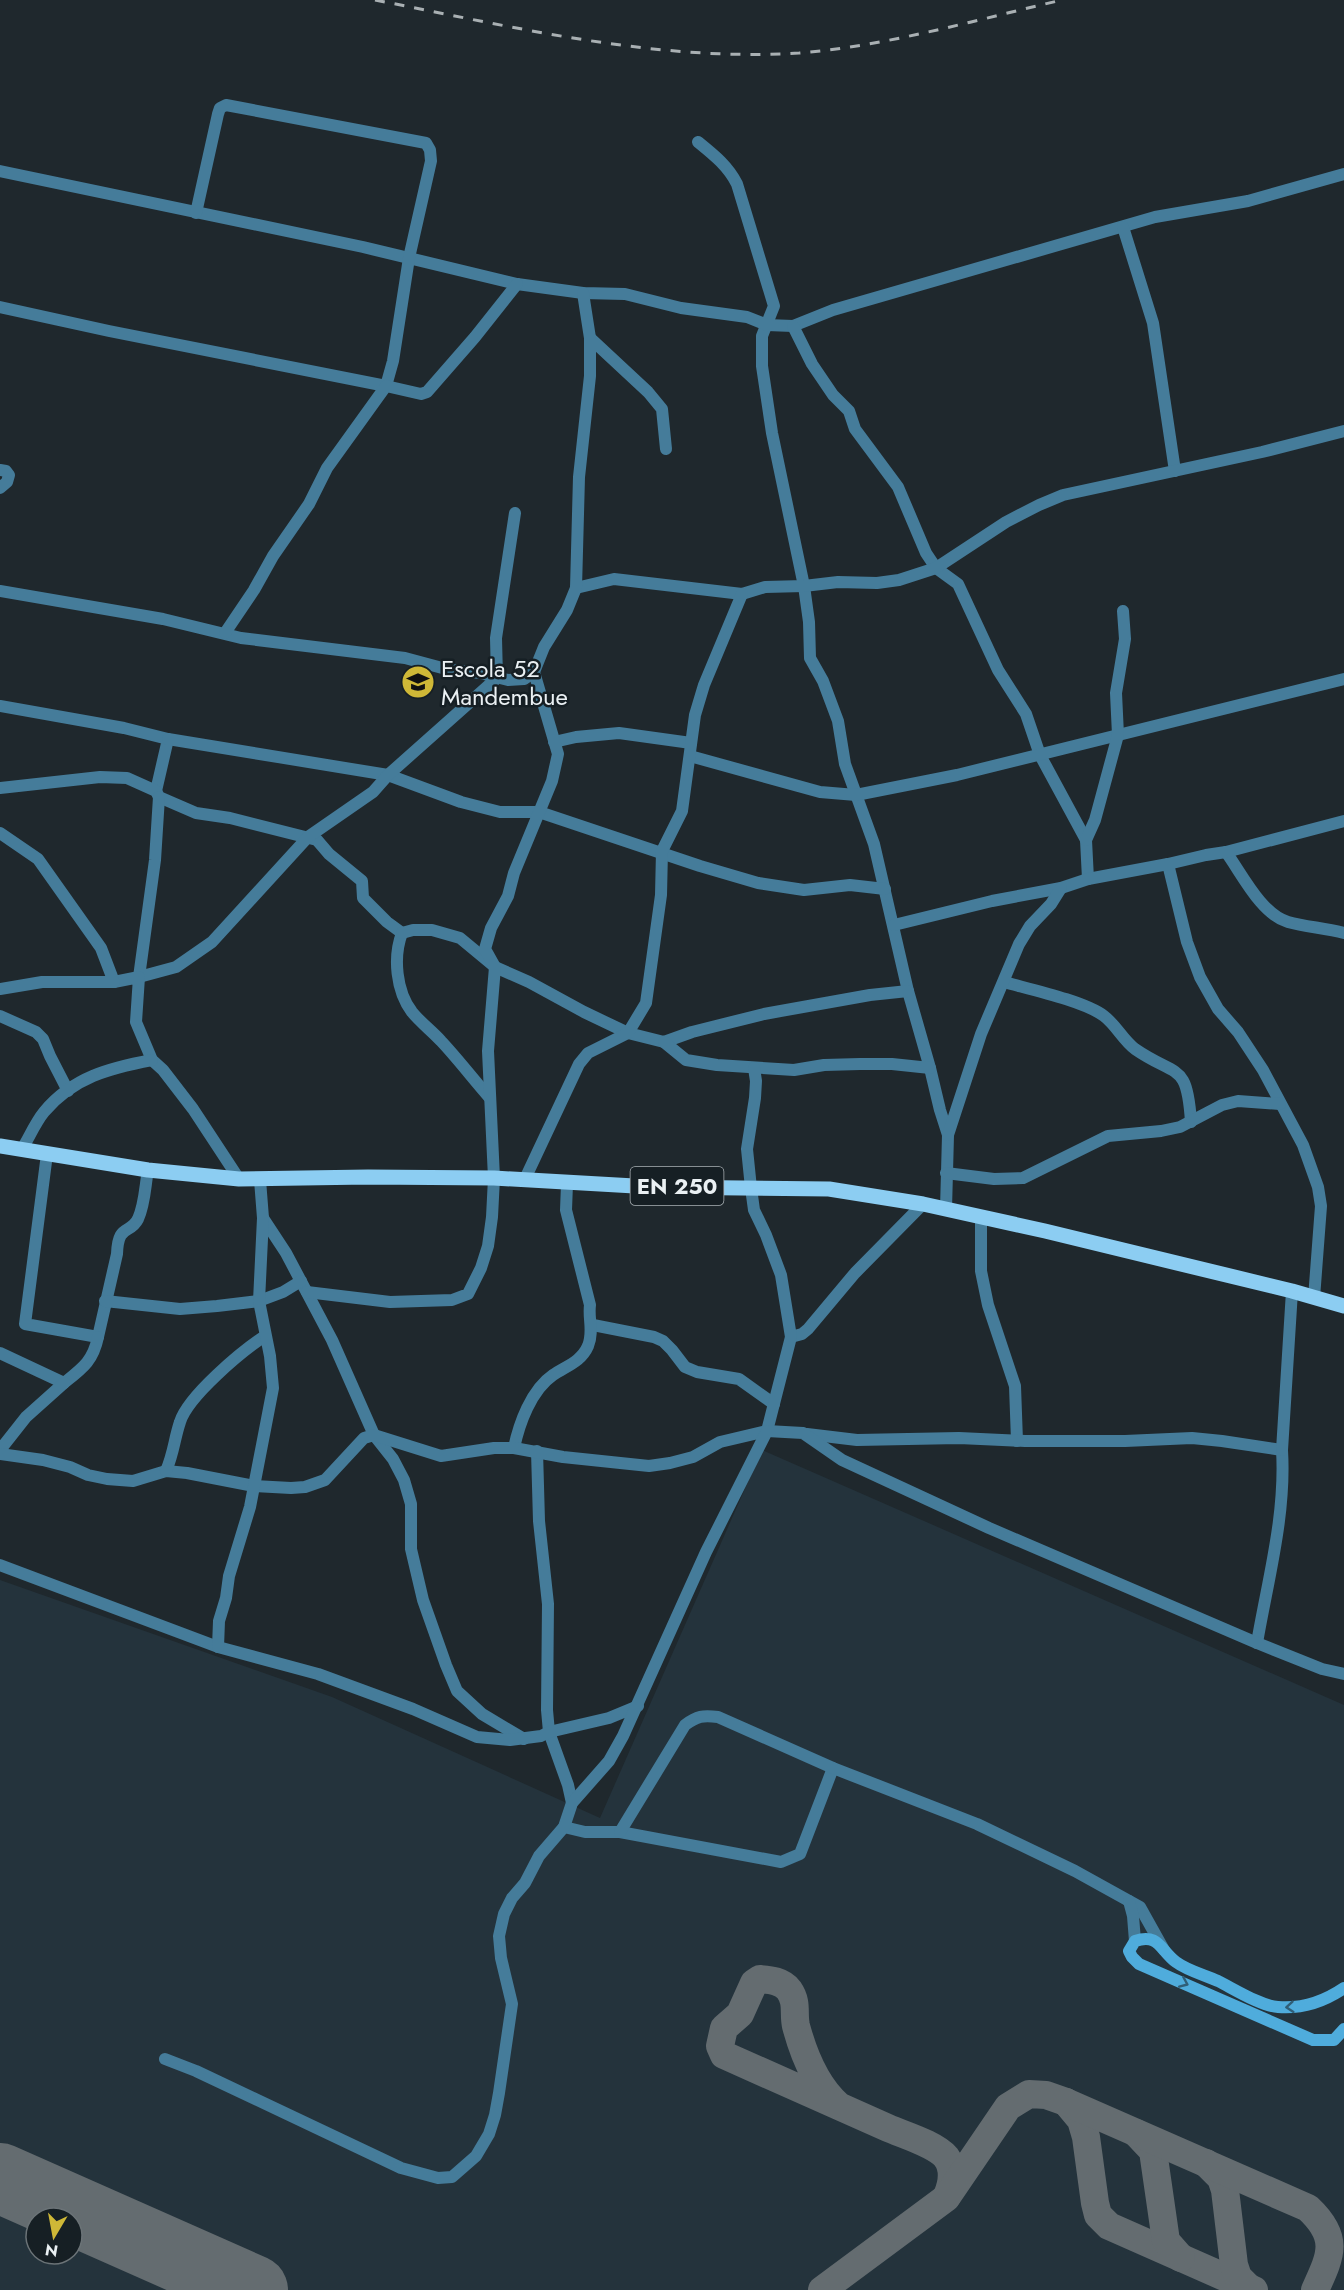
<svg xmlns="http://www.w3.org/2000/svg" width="1344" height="2290" font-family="Jost,sans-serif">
	<rect width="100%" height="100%" fill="#1f282d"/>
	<path fill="#24333c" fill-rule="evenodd" d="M762,1450L1344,1705V2290H0V1580L332,1697L600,1818ZM36,2218H72V2254H36Z"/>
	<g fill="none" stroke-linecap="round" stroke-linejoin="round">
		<g stroke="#646c70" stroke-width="28">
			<polyline points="1066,2102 1081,2120 1086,2137 1095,2203 1098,2215 1109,2226 1254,2290"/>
			<path d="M839,2106C816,2086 804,2056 796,2026C793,2013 798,2003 789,1990C782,1981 771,1980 760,1979L754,1983L740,2014L724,2028L720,2046L724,2055C779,2080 834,2104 888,2128C904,2135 935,2144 946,2157C955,2169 952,2184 947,2196"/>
			<polyline points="1136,2133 1153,2151 1166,2241 1181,2258"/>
			<polyline points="1206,2163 1221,2178 1225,2190 1234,2265 1238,2277 1249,2288"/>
			<path d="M822,2290L946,2198L1008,2107L1029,2094L1046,2095L1066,2102L1308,2208C1340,2238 1331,2255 1315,2290"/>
		</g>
		<polyline stroke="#646c70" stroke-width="70" points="0,2178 253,2290"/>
		<g stroke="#457c9a" stroke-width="12">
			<path d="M698,142C714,155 728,166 737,184L774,306L762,336V366L772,433L804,586L809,622L810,658L823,681L838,721L845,764L874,844L908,991L930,1068L940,1110L948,1135L946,1209"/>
			<polyline points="0,171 363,247 517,284 583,293 625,294 681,308 747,317 767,325 793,326 833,310 1155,217 1248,201 1344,174"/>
			<polyline points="1123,227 1153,323 1175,471"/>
			<polyline points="0,307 109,331 386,386 393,361 409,258 431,161 430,150 426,143 226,105 220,108 218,114 196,213"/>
			<polyline points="793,326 812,364 833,395 849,411 855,429 898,487 926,553 936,568 958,584 998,670 1026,714 1040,755 1086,840 1088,879"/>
			<polyline points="590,338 648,392 662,409 666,449"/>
			<polyline points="0,470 6,471 9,475 7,482 0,488"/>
			<polyline points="576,588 614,579 742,594 765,587 804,586 838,582 877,583 899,580 936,568 1006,522 1039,505 1063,495 1262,452 1344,431"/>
			<polyline points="0,591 163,619 241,638 405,658 446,669 480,673 508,680 524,679 534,672"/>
			<polyline points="225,633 254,590 273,556 309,504 327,468 386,386 421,394 427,392 475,337 517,284"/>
			<polyline points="0,706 124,728 168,739 156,791"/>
			<polyline points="168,739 388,775 461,802 500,812 539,812 700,866 758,883 804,890 850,885 885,889"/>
			<polyline points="554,742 576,737 619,733 691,743"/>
			<polyline points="690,756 820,792 856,795 957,775 1344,679"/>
			<path d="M0,788L100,777L127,778L156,791L159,797L196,813L230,818L317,840L329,854L362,881L363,898L387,922L402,933C393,957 396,991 412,1012C421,1023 432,1031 441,1041C458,1059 473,1079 489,1097"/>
			<polyline points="159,797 155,860 139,977 176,967 212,942 308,837 373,792 388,775 497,678 496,638 515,513"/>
			<polyline points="0,833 38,859 101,948 114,982 139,977 136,1022 152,1060 163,1070 193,1109 239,1179"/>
			<polyline points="1086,840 1095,820 1118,735 1116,693 1125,639 1123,611"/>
			<path d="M1226,852C1242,874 1261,914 1288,922C1306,927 1326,928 1344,933"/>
			<polyline points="1168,864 1187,942 1200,977 1218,1009 1238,1032 1263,1070 1303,1145 1318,1187 1321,1206 1314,1298"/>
			<polyline points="894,925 992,901 1061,888 1088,879 1168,864 1206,855 1226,852 1344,821"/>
			<polyline points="402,933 413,930 432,930 460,938 495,967 529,982 584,1012 628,1033 664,1042 692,1032 764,1014 870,995 908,991"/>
			<path d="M1004,982C1029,989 1084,1001 1104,1016C1116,1025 1123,1040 1135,1049C1177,1078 1187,1061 1191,1122"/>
			<polyline points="0,989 42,982 114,982"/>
			<polyline points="0,1016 36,1032 43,1039 50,1056 68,1091"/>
			<polyline points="664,1042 686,1060 717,1065 794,1070 824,1065 860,1064 892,1064 930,1068"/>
			<polyline points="948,1135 981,1034 1019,944 1030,926 1051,904 1061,888"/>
			<path d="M22,1149C29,1138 35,1123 44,1112C73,1077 110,1068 152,1060"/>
			<path d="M47,1154L25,1324L98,1337L117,1254C118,1223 130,1235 138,1219C145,1204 145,1186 148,1170"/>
			<polyline points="946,1173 994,1179 1023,1178 1108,1136 1161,1131 1180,1127 1222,1105 1238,1101 1280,1104"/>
			<polyline points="524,1181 579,1064 588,1053 628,1033 646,1003 661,895 662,851 682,811 695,715 704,685 742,594"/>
			<polyline points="981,1217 981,1271 988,1305 1015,1386 1017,1441"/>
			<polyline points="263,1218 286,1253 332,1340 374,1435 393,1459 404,1480 411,1504 411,1549 423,1600 446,1665 457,1691 482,1714 524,1739"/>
			<polyline points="307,1292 390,1302 452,1300 468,1294 481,1268 488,1246 492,1217 494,1178 488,1051 495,967 485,949 491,928 508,896 514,873 552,781 558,754 534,672 544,647 567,610 576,588 579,477 590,376 590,338 583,293"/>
			<polyline points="105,1301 180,1309 217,1306 259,1301 283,1292 301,1281"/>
			<polyline points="593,1325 654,1337 663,1341 672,1350 685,1367 697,1372 739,1379 774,1404"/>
			<polyline points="791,1337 802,1334 808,1329 855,1273 923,1204"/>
			<path d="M0,1353L64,1383C83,1368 93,1361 98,1337"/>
			<path d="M807,1434L857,1440L959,1438L1025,1441H1125L1192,1438L1222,1441L1282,1450C1286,1515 1268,1579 1257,1643"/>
			<path d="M514,1448C519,1424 531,1390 553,1375C566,1366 581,1362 588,1346C594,1331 588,1319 590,1305L566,1210L567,1184"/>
			<polyline points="0,1450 26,1417 64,1383"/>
			<polyline points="1282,1450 1292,1291"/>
			<polyline points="537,1451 539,1521 548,1604 547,1710 549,1732 568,1785 572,1803"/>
			<polyline points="0,1454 43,1460 70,1467 88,1475 107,1479 133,1481 166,1471 187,1473 254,1486 291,1488 305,1487 325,1480 364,1438 374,1435 441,1456 494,1448 514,1448 563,1457 649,1466 670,1463 693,1457 720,1442 767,1431 791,1337 781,1275 766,1235 754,1210 751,1188 747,1149 755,1098 756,1081 754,1068"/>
			<path d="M166,1471C174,1452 174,1440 180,1422C188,1396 242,1351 265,1336"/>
			<polyline points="0,1565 218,1647 318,1674 413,1709 477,1737 510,1740 541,1736 549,1732 609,1718 638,1706"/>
			<polyline points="218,1647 219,1621 226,1598 229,1576 250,1507 273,1388 270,1356 259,1301 263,1218 260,1180"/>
			<polyline points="564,1827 585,1832 620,1832 781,1862 800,1854 833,1768"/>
			<path d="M620,1832L685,1725C697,1716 703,1715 718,1717L833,1768L977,1824L1075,1871L1140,1907L1164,1950"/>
			<polyline points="1129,1901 1133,1916 1135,1941"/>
			<polyline points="165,2059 196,2071 401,2168 438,2178 452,2177 476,2156 489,2134 495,2115 499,2093 512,2004 501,1958 499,1936 504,1914 512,1898 525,1883 539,1856 564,1827 572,1803 609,1761 623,1736 706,1552 767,1431 803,1433 842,1460 989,1528 1257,1643 1322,1669 1344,1674"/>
		</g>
		<path stroke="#4facdc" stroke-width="12" d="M1344,1988C1325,2001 1302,2009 1278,2007C1261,2006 1234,1989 1218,1981C1205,1975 1188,1971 1176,1962C1160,1950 1159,1933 1135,1941L1129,1951L1132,1957L1139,1964L1313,2040H1334L1344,2029"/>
		<polyline stroke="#8ccdf2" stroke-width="15" points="0,1146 148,1170 239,1179 368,1177 494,1178 652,1187 829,1189 923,1204 1045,1231 1292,1291 1344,1306"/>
		<path stroke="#a9b0b3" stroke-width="3" stroke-dasharray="10 10" stroke-linecap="butt" d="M375,0C514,27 656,62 799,53C887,46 975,20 1062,0"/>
	</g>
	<defs><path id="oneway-chevron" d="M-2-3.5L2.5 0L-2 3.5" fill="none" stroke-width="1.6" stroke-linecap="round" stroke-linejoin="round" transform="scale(1.5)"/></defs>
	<g stroke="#305e77">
		<use href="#oneway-chevron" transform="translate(1184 1983) rotate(23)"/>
		<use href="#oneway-chevron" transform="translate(1290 2007) rotate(175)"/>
	</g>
	<defs>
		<symbol id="school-disc" viewBox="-11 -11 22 22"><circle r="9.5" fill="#cfb837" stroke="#161f24"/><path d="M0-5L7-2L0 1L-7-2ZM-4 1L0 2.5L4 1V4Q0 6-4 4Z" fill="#111"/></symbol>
	</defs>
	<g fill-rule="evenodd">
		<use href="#school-disc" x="399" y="663" width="38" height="38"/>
	</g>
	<g text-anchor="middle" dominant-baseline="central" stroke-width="5" stroke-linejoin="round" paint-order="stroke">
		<rect fill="#161f24" stroke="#aab1b5" stroke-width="1.5" x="630.5" y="1167" width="93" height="38" rx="4.5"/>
		<g font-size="22" font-weight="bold" fill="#eaf0f3">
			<text x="677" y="1186">EN 250</text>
		</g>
		<g font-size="24" fill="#eaf0f3" stroke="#161f24" text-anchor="start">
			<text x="441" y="668">Escola 52<tspan x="441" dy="28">Mandembue</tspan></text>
		</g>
	</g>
	<g transform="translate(54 2236) rotate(190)"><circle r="28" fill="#161f24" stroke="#6b7377" stroke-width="1.5"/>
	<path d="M0-4.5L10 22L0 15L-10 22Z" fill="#cfb837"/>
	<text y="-9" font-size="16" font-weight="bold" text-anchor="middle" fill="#eaf0f3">N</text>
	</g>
</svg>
